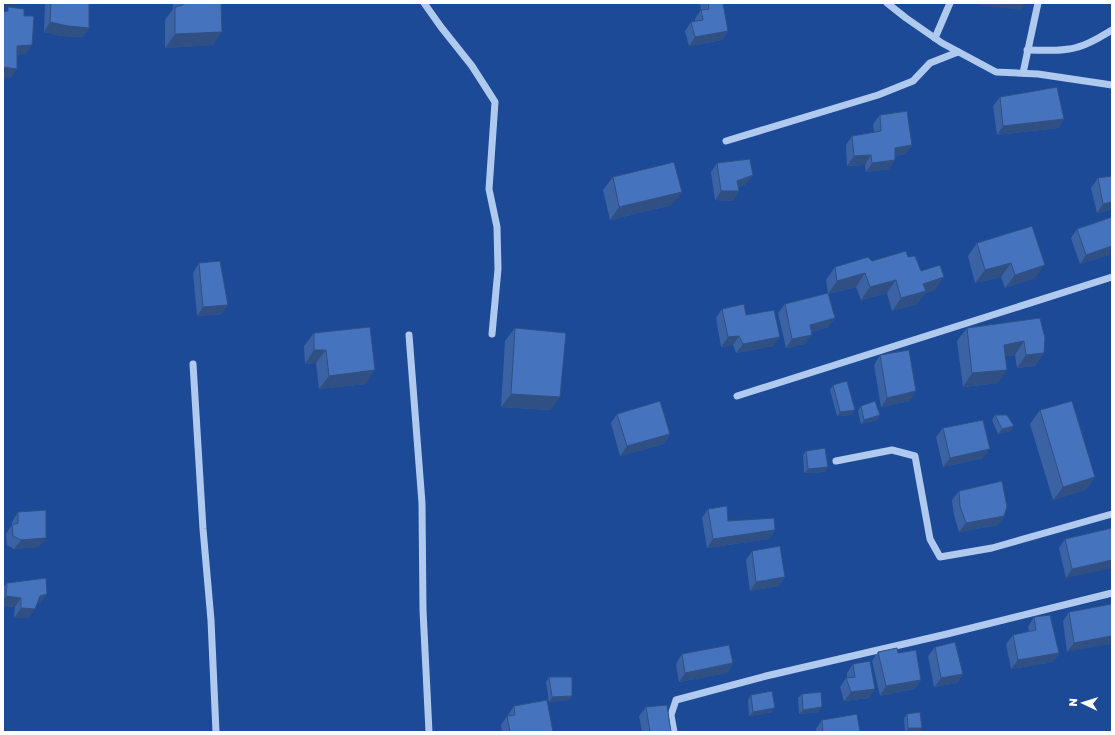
<svg xmlns="http://www.w3.org/2000/svg" width="1115" height="735" font-family="'Golos Text',sans-serif">
	<rect width="100%" height="100%" fill="#1c4a96"/>
	<g fill="none" stroke-linecap="round" stroke-linejoin="round">
		<g stroke="#b0c9ef" stroke-width="7">
			<polyline points="424,3 441,27 472,66 495,102 489,189 497,227 498,269 492,334"/>
			<polyline points="887,3 906,18 942,43 996,72 1038,74 1112,85"/>
			<polyline points="935,38 950,3"/>
			<path d="M1027,50C1043,50 1062,52 1078,47C1090,44 1102,36 1112,30"/>
			<polyline points="1023,73 1038,3"/>
			<polyline points="726,141 878,95 913,81 930,63 958,52"/>
			<polyline points="409,335 422,503 423,610 429,732"/>
			<polyline points="193,364 203,529 211,620 216,732"/>
			<polyline points="737,396 1112,277"/>
			<polyline points="836,461 892,450 915,456 930,539 940,557 992,548 1112,514"/>
			<polyline points="674,732 671,715 676,700 766,676 947,634 1112,593"/>
		</g>
	</g>
	<g fill="#3b63a3">
		<polygon points="45,3 89,3 89,28 82,37 61,36 44,32"/>
		<polygon points="173,3 221,3 213,45 165,48 165,20 173,9"/>
		<polygon points="700,3 723,3 728,31 722,40 689,46 685,31 691,22 695,21 695,19 701,10"/>
		<polygon points="1000,97 1064,119 1058,128 997,135 993,106"/>
		<polygon points="880,115 912,145 905,154 895,156 889,169 866,172 865,165 847,166 846,145 852,136 874,132 873,124"/>
		<polygon points="717,163 746,184 738,187 739,191 733,201 715,200 711,172"/>
		<polygon points="1112,176 1112,209 1097,213 1091,188 1098,178"/>
		<polygon points="613,177 672,205 610,220 603,190"/>
		<polygon points="1112,217 1112,254 1080,264 1071,238 1077,229"/>
		<polygon points="977,243 1035,278 1005,288 1001,277 975,283 968,256"/>
		<polygon points="908,257 921,271 935,290 924,294 917,304 892,311 887,293 861,300 856,287 828,294 835,318 828,327 811,332 805,344 786,348 778,313 785,304 828,293 826,280 835,267 872,261"/>
		<polygon points="199,263 222,314 197,316 193,273"/>
		<polygon points="722,309 746,315 773,346 736,353 733,345 721,347 716,318"/>
		<polygon points="1040,318 1044,353 1035,366 1017,368 1015,355 1006,356 998,383 963,387 957,341 967,328"/>
		<polygon points="515,328 551,410 501,407 505,341"/>
		<polygon points="314,333 366,384 319,389 316,363 305,364 304,346"/>
		<polygon points="880,355 910,401 881,407 874,365"/>
		<polygon points="833,385 855,410 851,415 837,416 830,390"/>
		<polygon points="861,406 880,415 877,420 861,424 858,411"/>
		<polygon points="1040,410 1095,477 1085,490 1053,500 1030,424"/>
		<polygon points="617,414 670,434 664,444 620,456 611,423"/>
		<polygon points="995,415 1011,431 998,434 992,420"/>
		<polygon points="943,428 983,458 943,467 936,437"/>
		<polygon points="806,451 825,472 804,473 803,455"/>
		<polygon points="959,491 1004,516 998,525 959,532 954,515 952,500"/>
		<polygon points="708,509 728,521 775,530 769,539 707,548 702,518"/>
		<polygon points="18,512 39,547 14,549 7,545 6,534 12,525 12,522"/>
		<polygon points="1112,528 1066,578 1059,548 1065,539"/>
		<polygon points="752,551 785,577 779,586 750,591 746,560"/>
		<polygon points="7,583 47,594 40,603 36,604 28,618 14,618 15,607 3,606 3,588"/>
		<polygon points="1112,604 1067,652 1063,621 1069,612"/>
		<polygon points="1034,617 1059,653 1053,662 1011,669 1006,644 1013,635 1029,631 1028,627"/>
		<polygon points="935,647 963,674 957,683 934,687 928,656"/>
		<polygon points="878,652 898,653 921,680 914,689 880,696 872,661"/>
		<polygon points="682,654 733,663 727,673 679,682 676,664"/>
		<polygon points="853,664 869,698 844,701 840,687 846,678 847,678 847,673"/>
		<polygon points="549,677 572,696 569,700 549,702 546,682"/>
		<polygon points="802,694 819,712 799,714 798,698"/>
		<polygon points="751,695 772,712 749,716 748,700"/>
		<polygon points="514,706 553,732 502,732 501,725"/>
		<polygon points="646,707 671,732 642,732 639,716"/>
		<polygon points="907,714 922,728 919,732 905,732 904,718"/>
		<polygon points="822,720 860,732 816,732 816,729"/>
	</g>
	<g fill="#305084">
		<polygon points="981,3 1026,3 1021,10 980,5"/>
		<polygon points="50,22 89,28 82,37 61,36 44,32"/>
		<polygon points="728,31 722,40 689,46 695,37"/>
		<polygon points="222,32 213,45 165,48 175,34"/>
		<polygon points="32,45 26,54 11,56 17,46"/>
		<polygon points="3,67 17,69 11,78 3,77"/>
		<polygon points="1064,119 1058,128 997,135 1003,126"/>
		<polygon points="912,145 905,154 888,157 895,148"/>
		<polygon points="871,155 865,165 847,166 854,156"/>
		<polygon points="895,160 889,169 866,172 872,163"/>
		<polygon points="753,175 746,184 731,190 737,181"/>
		<polygon points="721,191 739,191 733,201 715,200"/>
		<polygon points="682,192 672,205 610,220 619,207"/>
		<polygon points="1112,202 1112,209 1097,213 1103,204"/>
		<polygon points="1112,246 1112,254 1080,264 1086,255"/>
		<polygon points="1011,263 1001,277 975,283 985,270"/>
		<polygon points="1045,265 1035,278 1005,288 1015,275"/>
		<polygon points="865,273 856,287 828,294 837,281"/>
		<polygon points="944,277 935,290 924,294 917,304 892,311 901,298 923,284"/>
		<polygon points="896,280 887,293 861,300 870,287"/>
		<polygon points="228,305 222,314 197,316 203,307"/>
		<polygon points="835,318 828,327 803,334 810,325"/>
		<polygon points="812,335 805,344 786,348 792,339"/>
		<polygon points="739,336 733,345 721,347 728,337"/>
		<polygon points="780,337 773,346 736,353 743,344"/>
		<polygon points="1024,341 1015,355 995,358 1004,345"/>
		<polygon points="314,350 326,350 316,363 305,364"/>
		<polygon points="1044,353 1035,366 1017,368 1026,355"/>
		<polygon points="375,370 366,384 319,389 329,376"/>
		<polygon points="1007,370 998,383 963,387 972,373"/>
		<polygon points="916,391 910,401 881,407 887,398"/>
		<polygon points="511,394 560,397 551,410 501,407"/>
		<polygon points="855,410 851,415 837,416 840,412"/>
		<polygon points="880,415 877,420 861,424 864,420"/>
		<polygon points="1014,426 1011,431 998,434 1002,429"/>
		<polygon points="670,434 664,444 620,456 627,446"/>
		<polygon points="990,449 983,458 943,467 950,458"/>
		<polygon points="828,467 825,472 804,473 808,469"/>
		<polygon points="1095,477 1085,490 1053,500 1063,487"/>
		<polygon points="1004,516 998,525 959,532 966,523"/>
		<polygon points="775,530 769,539 707,548 713,539"/>
		<polygon points="46,538 39,547 14,549 21,540"/>
		<polygon points="1112,560 1112,568 1066,578 1072,569"/>
		<polygon points="785,577 779,586 750,591 756,582"/>
		<polygon points="47,594 40,603 33,605 40,596"/>
		<polygon points="6,596 21,598 15,607 3,606 3,601"/>
		<polygon points="21,608 35,609 28,618 14,618"/>
		<polygon points="1112,636 1112,644 1067,652 1074,643"/>
		<polygon points="1059,653 1053,662 1011,669 1018,660"/>
		<polygon points="733,663 727,673 679,682 685,673"/>
		<polygon points="963,674 957,683 934,687 941,678"/>
		<polygon points="921,680 914,689 880,696 886,686"/>
		<polygon points="875,689 869,698 844,701 851,692"/>
		<polygon points="572,696 569,700 549,702 552,697"/>
		<polygon points="822,707 819,712 799,714 803,710"/>
		<polygon points="775,708 772,712 749,716 753,712"/>
		<polygon points="908,728 922,728 919,732 906,732"/>
	</g>
	<g fill="#4573bd" stroke="#305084">
		<polygon points="51,3 89,3 89,28 68,26 50,22"/>
		<polygon points="183,3 221,3 222,32 175,34 175,7 183,5"/>
		<polygon points="708,3 723,3 728,31 695,37 691,22 703,20 701,10 709,9"/>
		<polygon points="8,7 24,9 24,16 34,16 32,45 17,46 17,69 3,67 3,12 8,11"/>
		<polygon points="1057,87 1064,119 1003,126 1000,97"/>
		<polygon points="907,111 912,145 895,148 895,160 872,163 871,155 854,156 852,136 881,131 880,115"/>
		<polygon points="750,159 753,175 737,181 739,191 721,191 717,163"/>
		<polygon points="674,162 682,192 619,207 613,177"/>
		<polygon points="1112,176 1112,202 1103,204 1098,178"/>
		<polygon points="1112,217 1112,246 1086,255 1077,229"/>
		<polygon points="1032,226 1045,265 1015,275 1011,263 985,270 977,243"/>
		<polygon points="906,251 908,257 915,256 921,271 940,265 944,277 923,284 926,291 901,298 896,280 870,287 865,273 837,281 835,267 868,257 872,261"/>
		<polygon points="220,261 228,305 203,307 199,263"/>
		<polygon points="828,293 835,318 810,325 812,335 792,339 785,304"/>
		<polygon points="744,304 746,315 774,310 780,337 743,344 739,336 728,337 722,309"/>
		<polygon points="1040,318 1045,338 1044,353 1026,355 1024,341 1004,345 1007,370 972,373 967,328"/>
		<polygon points="370,327 375,370 329,376 326,350 314,350 314,333"/>
		<polygon points="515,328 566,333 560,397 511,394"/>
		<polygon points="909,350 916,391 887,398 880,355"/>
		<polygon points="847,381 855,410 840,412 833,385"/>
		<polygon points="660,401 670,434 627,446 617,414"/>
		<polygon points="875,401 880,415 864,420 861,406"/>
		<polygon points="1072,401 1095,477 1063,487 1040,410"/>
		<polygon points="995,415 1007,415 1014,426 1002,429"/>
		<polygon points="983,420 990,449 950,458 943,428"/>
		<polygon points="825,448 828,467 808,469 806,451"/>
		<polygon points="1002,481 1007,507 1004,516 966,523 960,506 959,491"/>
		<polygon points="727,506 728,521 774,518 775,530 713,539 708,509"/>
		<polygon points="46,510 46,538 21,540 13,536 12,525 18,523 18,512"/>
		<polygon points="1112,528 1112,560 1072,569 1065,539"/>
		<polygon points="780,546 785,577 756,582 752,551"/>
		<polygon points="46,578 47,594 40,596 35,609 21,608 21,598 6,596 7,583"/>
		<polygon points="1112,604 1112,636 1074,643 1069,612"/>
		<polygon points="1050,615 1059,653 1018,660 1013,635 1036,630 1034,617"/>
		<polygon points="955,642 963,674 941,678 935,647"/>
		<polygon points="729,645 733,663 685,673 682,654"/>
		<polygon points="897,648 898,653 916,650 921,680 886,686 878,652"/>
		<polygon points="870,661 875,689 851,692 846,678 855,677 853,664"/>
		<polygon points="549,677 572,677 572,696 552,697"/>
		<polygon points="772,691 775,708 753,712 751,695"/>
		<polygon points="821,692 822,707 803,710 802,694"/>
		<polygon points="547,700 553,732 510,732 507,716 515,715 514,706"/>
		<polygon points="667,705 671,732 650,732 646,707"/>
		<polygon points="920,712 922,728 908,728 907,714"/>
		<polygon points="857,714 860,732 823,732 822,720"/>
	</g>
	<rect width="1115" height="735" fill="none" stroke="#ffffff" stroke-width="8"/>
	<g transform="translate(1083 703) rotate(274)" stroke="#1c4a96" stroke-width="3" paint-order="stroke">
	<path d="M0-3L7 15L0 10L-7 15Z" fill="#ffffff"/>
	<text y="-6" font-size="11" font-weight="bold" text-anchor="middle" fill="#ffffff">N</text>
	</g>
</svg>
